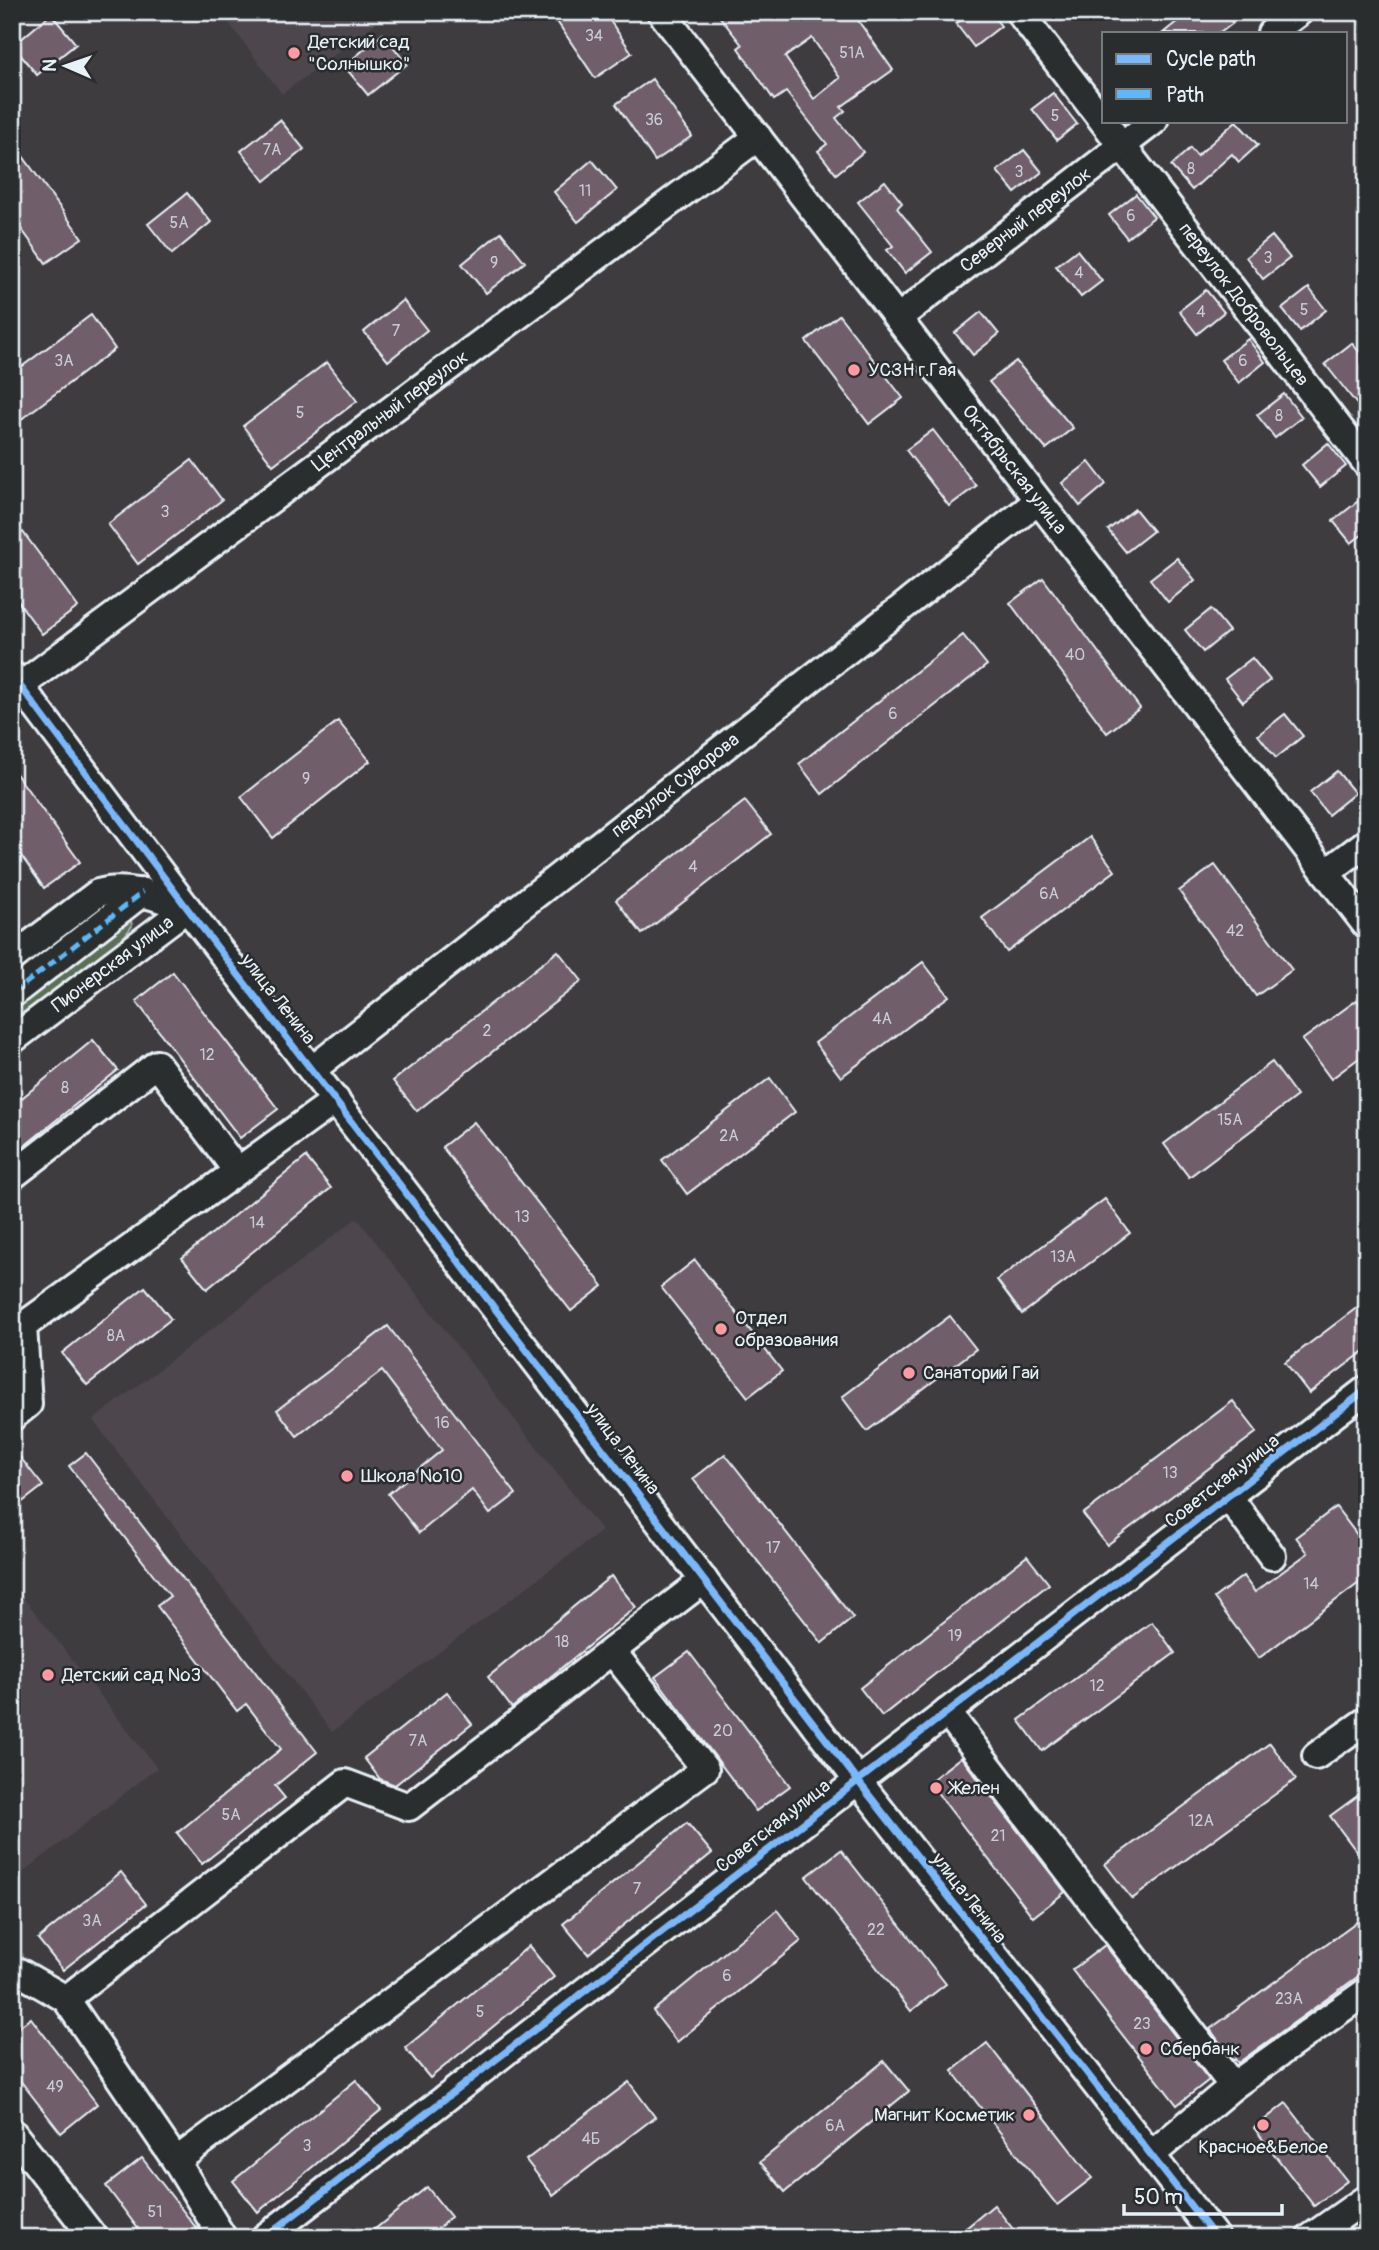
<svg xmlns="http://www.w3.org/2000/svg" width="1379" height="2250" font-family="Pangolin,sans-serif">
	<rect width="100%" height="100%" fill="#3f3c40"/>
	<filter id="ink" filterUnits="userSpaceOnUse"><feTurbulence type="fractalNoise" baseFrequency=".0143" numOctaves="2"/><feDisplacementMap in="SourceGraphic" scale="14" xChannelSelector="R" yChannelSelector="G"/><feConvolveMatrix kernelMatrix="1 2 1 2 8 2 1 2 1" color-interpolation-filters="sRGB"/></filter>
	<g filter="url(#ink)">
		<g fill="#4d464d">
			<polygon points="221,12 391,12 282,94"/>
			<polygon points="357,1218 602,1531 332,1732 93,1420"/>
			<polygon points="12,1583 157,1768 12,1881"/>
		</g>
		<polygon fill="#5d6e57" stroke="#a2b0a8" stroke-width="2" points="95,901 128,905 132,926 123,938 12,1023 12,964"/>
		<g fill="#6f5f6a" stroke="#e8f1f8" stroke-width="2" fill-rule="evenodd">
			<polygon points="567,12 604,12 632,53 595,78 556,20"/>
			<path d="M716,12H852L893,70L841,107L845,111L836,118L863,152L836,174L818,151L827,144L786,92L774,100L738,48L742,45ZM812,38L840,78L814,99L785,57Z"/>
			<polygon points="971,12 990,12 1001,26 974,47 956,24"/>
			<polygon points="1189,12 1224,12 1233,23 1220,33 1163,33"/>
			<polygon points="51,14 76,44 37,75 13,46"/>
			<polygon points="383,34 407,64 368,95 344,66"/>
			<polygon points="652,79 692,136 655,161 616,104"/>
			<polygon points="1053,93 1077,124 1057,140 1032,109"/>
			<polygon points="280,120 304,149 265,181 241,151"/>
			<polygon points="1236,121 1258,145 1239,162 1232,154 1192,190 1171,166 1190,148 1197,156"/>
			<polygon points="12,141 82,238 46,263 12,216"/>
			<polygon points="1024,150 1042,172 1015,193 997,171"/>
			<polygon points="592,160 617,190 578,222 554,192"/>
			<polygon points="885,181 902,203 897,208 932,252 905,273 887,250 893,246 858,202"/>
			<polygon points="187,193 211,222 172,254 148,224"/>
			<polygon points="1136,194 1154,217 1127,238 1109,215"/>
			<polygon points="501,232 525,262 486,293 462,264"/>
			<polygon points="1272,236 1290,258 1263,279 1246,257"/>
			<polygon points="1077,250 1102,281 1081,297 1056,266"/>
			<polygon points="1309,288 1326,310 1300,331 1282,309"/>
			<polygon points="1206,290 1224,312 1197,334 1179,311"/>
			<polygon points="403,300 427,330 388,361 364,332"/>
			<polygon points="981,312 999,334 973,355 955,333"/>
			<polygon points="91,315 115,349 12,426 12,374"/>
			<polygon points="839,315 903,398 869,424 806,341"/>
			<polygon points="1248,339 1265,362 1239,383 1221,360"/>
			<polygon points="1352,343 1367,362 1367,417 1325,364"/>
			<polygon points="1016,361 1073,428 1046,449 989,382"/>
			<polygon points="327,362 357,401 273,465 243,426"/>
			<polygon points="1284,394 1302,417 1275,438 1257,415"/>
			<polygon points="933,430 976,486 949,506 906,450"/>
			<polygon points="1328,443 1346,466 1320,487 1302,465"/>
			<polygon points="192,460 222,500 138,564 108,524"/>
			<polygon points="1089,462 1106,484 1080,506 1062,483"/>
			<polygon points="1367,494 1367,531 1351,543 1333,521"/>
			<polygon points="1135,509 1153,531 1126,552 1108,530"/>
			<polygon points="23,532 78,607 42,634 12,593 12,539"/>
			<polygon points="1177,558 1195,580 1168,602 1150,579"/>
			<polygon points="1043,578 1140,708 1107,733 1010,603"/>
			<polygon points="1211,609 1229,631 1203,652 1185,630"/>
			<polygon points="963,635 987,665 822,794 799,764"/>
			<polygon points="1252,658 1270,680 1243,702 1225,679"/>
			<polygon points="1285,714 1303,736 1276,758 1258,735"/>
			<polygon points="338,721 370,761 273,838 241,797"/>
			<polygon points="12,768 80,862 44,888 12,843"/>
			<polygon points="1337,771 1355,793 1328,815 1310,792"/>
			<polygon points="745,801 771,834 642,934 616,900"/>
			<polygon points="1090,837 1115,871 1007,952 982,918"/>
			<polygon points="1215,865 1292,970 1256,996 1179,891"/>
			<polygon points="558,951 582,981 417,1111 393,1081"/>
			<polygon points="923,962 949,996 841,1077 815,1043"/>
			<polygon points="173,972 278,1109 240,1138 136,1001"/>
			<polygon points="1357,1000 1367,1013 1367,1052 1331,1079 1302,1040"/>
			<polygon points="93,1040 118,1070 12,1156 12,1106"/>
			<polygon points="1272,1062 1297,1096 1189,1177 1164,1144"/>
			<polygon points="770,1078 795,1112 687,1194 662,1160"/>
			<polygon points="474,1122 603,1286 571,1311 442,1147"/>
			<polygon points="306,1157 331,1188 207,1289 182,1258"/>
			<polygon points="1105,1199 1130,1233 1022,1314 997,1280"/>
			<polygon points="695,1260 782,1371 748,1397 661,1287"/>
			<polygon points="145,1287 171,1319 87,1385 62,1353"/>
			<polygon points="1367,1300 1367,1349 1309,1393 1285,1362"/>
			<polygon points="950,1316 976,1349 867,1431 842,1397"/>
			<polygon points="388,1326 516,1494 490,1514 472,1490 419,1533 388,1494 442,1450 382,1371 297,1436 277,1410"/>
			<polygon points="1233,1401 1257,1432 1107,1545 1083,1514"/>
			<polygon points="12,1447 43,1486 12,1510"/>
			<polygon points="86,1453 317,1752 275,1786 285,1798 202,1864 177,1833 281,1749 246,1704 237,1711 157,1606 170,1596 69,1466"/>
			<polygon points="725,1454 853,1618 822,1643 693,1479"/>
			<polygon points="1336,1507 1367,1548 1367,1577 1259,1658 1214,1598 1243,1576 1255,1592 1308,1553 1296,1537"/>
			<polygon points="1027,1556 1049,1584 882,1716 860,1688"/>
			<polygon points="611,1576 636,1607 512,1708 488,1677"/>
			<polygon points="1152,1622 1175,1653 1042,1751 1019,1720"/>
			<polygon points="689,1652 790,1786 756,1811 655,1677"/>
			<polygon points="447,1692 472,1724 395,1785 380,1779 364,1758"/>
			<polygon points="1270,1743 1296,1779 1132,1899 1105,1864"/>
			<polygon points="961,1757 1065,1892 1033,1917 929,1782"/>
			<polygon points="1367,1789 1367,1844 1357,1852 1330,1816"/>
			<polygon points="687,1823 712,1853 588,1954 563,1924"/>
			<polygon points="841,1850 946,1984 911,2011 806,1877"/>
			<polygon points="121,1872 146,1904 63,1970 38,1939"/>
			<polygon points="777,1910 801,1941 677,2042 653,2011"/>
			<polygon points="1367,1914 1367,1970 1238,2063 1235,2059 1233,2061 1210,2029"/>
			<polygon points="1105,1945 1209,2080 1177,2105 1072,1970"/>
			<polygon points="529,1946 554,1977 430,2078 405,2048"/>
			<polygon points="31,2018 97,2104 61,2133 12,2070 12,2032"/>
			<polygon points="987,2043 1092,2178 1057,2205 952,2071"/>
			<polygon points="884,2061 909,2091 785,2192 760,2162"/>
			<polygon points="356,2080 381,2110 258,2212 233,2181"/>
			<polygon points="629,2082 655,2117 553,2195 526,2160"/>
			<polygon points="1286,2103 1347,2181 1314,2206 1254,2128"/>
			<polygon points="142,2158 204,2238 145,2238 106,2186"/>
			<polygon points="427,2187 451,2217 427,2238 364,2238"/>
			<polygon points="994,2205 1020,2238 954,2238"/>
		</g>
		<g fill="none" stroke-linecap="round" stroke-linejoin="round">
			<defs>
				<g id="minor">
					<path id="s1" d="M661,12L1367,926"/>
					<path id="s2" d="M1019,12L1367,464"/>
					<polyline points="1271,33 1299,12"/>
					<path id="s3" d="M898,318L1154,121"/>
					<polyline points="12,675 187,908 858,1781 1216,2238"/>
					<path id="s4" d="M12,692L758,137"/>
					<polyline points="1326,873 1367,842"/>
					<path d="M12,958L98,893C129,884 158,898 187,908"/>
					<polyline points="12,994 143,892"/>
					<path id="s5" d="M12,1040L187,908"/>
					<path id="s6" d="M313,1069L1038,501"/>
					<polyline points="12,1176 157,1064 237,1171"/>
					<polyline points="12,1417 28,1404 23,1326 336,1100"/>
					<polyline points="1228,1496 1272,1556"/>
					<polyline points="947,1712 1233,2086 1151,2155"/>
					<polyline points="1316,1756 1367,1720"/>
					<polyline points="12,1978 19,1972 66,1999 345,1783 409,1807 704,1580"/>
					<polyline points="66,1999 176,2161"/>
					<polyline points="1233,2086 1367,1991"/>
					<polyline points="12,2132 94,2238"/>
					<polyline points="223,2238 176,2161 705,1769 612,1651"/>
					<polyline points="264,2238 1367,1389"/>
					<polyline points="1310,2238 1367,2198"/>
				</g>
			</defs>
			<use href="#minor" stroke="#e8f1f8" stroke-width="32"/>
			<use href="#minor" stroke="#2a2d2e" stroke-width="26"/>
			<polyline stroke="#5cb8fa" stroke-width="5" stroke-dasharray="10 5" stroke-linecap="butt" points="12,994 143,892"/>
			<defs>
				<g id="cycleway">
					<polyline points="12,675 187,908 858,1781 1216,2238"/>
					<polyline points="264,2238 1367,1389"/>
				</g>
			</defs>
			<use href="#cycleway" stroke="#2a2d2e" stroke-width="11"/>
			<use href="#cycleway" stroke="#7ab7fb" stroke-width="7"/>
		</g>
	</g>
	<g fill="#ff9aa2" stroke="#2a2d2e" stroke-width="2.5">
		<circle cx="294" cy="53" r="7"/>
		<circle cx="854" cy="370" r="7"/>
		<circle cx="721" cy="1329" r="7"/>
		<circle cx="909" cy="1373" r="7"/>
		<circle cx="347" cy="1476" r="7"/>
		<circle cx="48" cy="1675" r="7"/>
		<circle cx="936" cy="1788" r="7"/>
		<circle cx="1146" cy="2049" r="7"/>
		<circle cx="1029" cy="2115" r="7"/>
		<circle cx="1263" cy="2125" r="7"/>
	</g>
	<g text-anchor="middle" dominant-baseline="central" stroke-width="5" stroke-linejoin="round" paint-order="stroke">
		<g font-size="16" fill="#caccd4">
			<text x="594" y="36">34</text>
			<text x="852" y="53">51А</text>
			<text x="1055" y="116">5</text>
			<text x="654" y="120">36</text>
			<text x="272" y="150">7А</text>
			<text x="1191" y="169">8</text>
			<text x="1019" y="172">3</text>
			<text x="585" y="191">11</text>
			<text x="1131" y="216">6</text>
			<text x="179" y="223">5А</text>
			<text x="1268" y="258">3</text>
			<text x="494" y="263">9</text>
			<text x="1079" y="273">4</text>
			<text x="1304" y="310">5</text>
			<text x="1201" y="312">4</text>
			<text x="396" y="331">7</text>
			<text x="64" y="361">3А</text>
			<text x="1243" y="361">6</text>
			<text x="300" y="413">5</text>
			<text x="1279" y="416">8</text>
			<text x="165" y="512">3</text>
			<text x="1075" y="655">40</text>
			<text x="893" y="714">6</text>
			<text x="306" y="779">9</text>
			<text x="693" y="867">4</text>
			<text x="1049" y="894">6А</text>
			<text x="1235" y="931">42</text>
			<text x="882" y="1019">4А</text>
			<text x="487" y="1031">2</text>
			<text x="207" y="1055">12</text>
			<text x="65" y="1088">8</text>
			<text x="1230" y="1120">15А</text>
			<text x="729" y="1136">2А</text>
			<text x="522" y="1217">13</text>
			<text x="257" y="1223">14</text>
			<text x="1063" y="1257">13А</text>
			<text x="116" y="1336">8А</text>
			<text x="442" y="1423">16</text>
			<text x="1170" y="1473">13</text>
			<text x="773" y="1548">17</text>
			<text x="1311" y="1584">14</text>
			<text x="955" y="1636">19</text>
			<text x="562" y="1642">18</text>
			<text x="1097" y="1686">12</text>
			<text x="723" y="1731">20</text>
			<text x="418" y="1741">7А</text>
			<text x="231" y="1815">5А</text>
			<text x="1201" y="1821">12А</text>
			<text x="998" y="1836">21</text>
			<text x="637" y="1889">7</text>
			<text x="92" y="1921">3А</text>
			<text x="876" y="1930">22</text>
			<text x="727" y="1976">6</text>
			<text x="1289" y="1999">23А</text>
			<text x="480" y="2012">5</text>
			<text x="1142" y="2024">23</text>
			<text x="55" y="2087">49</text>
			<text x="835" y="2126">6А</text>
			<text x="591" y="2139">4Б</text>
			<text x="307" y="2146">3</text>
			<text x="155" y="2212">51</text>
		</g>
		<g font-size="19" fill="#e8f1f8" stroke="#2a2d2e" text-anchor="start">
			<text x="308" y="42">Детский сад<tspan x="308" dy="22">"Солнышко"</tspan></text>
			<text x="868" y="370">УСЗН г.Гая</text>
			<text x="735" y="1318">Отдел<tspan x="735" dy="22">образования</tspan></text>
			<text x="923" y="1373">Санаторий Гай</text>
			<text x="361" y="1476">Школа №10</text>
			<text x="62" y="1675">Детский сад №3</text>
			<text x="950" y="1788">Желен</text>
			<text x="1160" y="2049">Сбербанк</text>
			<text x="1015" y="2115" text-anchor="end">Магнит Косметик</text>
			<text x="1263" y="2147" text-anchor="middle">Красное&amp;Белое</text>
		</g>
		<g font-size="19" fill="#e8f1f8" stroke="#2a2d2e">
			<text stroke="none"><textPath href="#s3" startOffset="161">Северный переулок</textPath></text>
			<text stroke="none"><textPath href="#s2" startOffset="369">переулок Добровольцев</textPath></text>
			<text stroke="none"><textPath href="#s4" startOffset="471">Центральный переулок</textPath></text>
			<text stroke="none"><textPath href="#s1" startOffset="578">Октябрьская улица</textPath></text>
			<text stroke="none"><textPath href="#s6" startOffset="460">переулок Суворова</textPath></text>
			<text stroke="none"><textPath href="#s5" startOffset="126">Пионерская улица</textPath></text>
			<text transform="translate(278 999) rotate(52)">улица Ленина</text>
			<text transform="translate(623 1449) rotate(53)">улица Ленина</text>
			<text transform="translate(1222 1481) rotate(-38)">Советская улица</text>
			<text transform="translate(773 1826) rotate(-38)">Советская улица</text>
			<text transform="translate(969 1898) rotate(52)">улица Ленина</text>
		</g>
	</g>
	<rect width="1379" height="2250" fill="none" stroke="#2a2d2e" stroke-width="42"/>
	<rect x="21" y="21" width="1337" height="2208" fill="none" stroke="#e8f1f8" stroke-width="2.5" filter="url(#ink)"/>
	<rect x="1102" y="32" width="245" height="91" fill="#2a2d2e" stroke="#767b7f" stroke-width="2"/>
	<rect x="1116" y="54" width="35" height="10" fill="#7ab7fb" stroke="#767b7f" stroke-width="2"/>
	<text x="1166" y="66" font-size="21" fill="#e8f1f8">Cycle path</text>
	<rect x="1116" y="89" width="35" height="10" fill="#5cb8fa" stroke="#767b7f" stroke-width="2"/>
	<text x="1166" y="102" font-size="21" fill="#e8f1f8">Path</text>
	<g transform="translate(66 66) rotate(272)" stroke="#2a2d2e" stroke-width="5" paint-order="stroke">
	<path d="M0-5L12 26L0 18L-12 26Z" fill="#e8f1f8"/>
	<text y="-10" font-size="19" font-weight="bold" text-anchor="middle" fill="#e8f1f8">N</text>
	</g>
	<path d="M1124 2204v10h158v-10" fill="none" stroke="#e8f1f8" stroke-width="3.5"/>
	<text x="1134" y="2204" font-size="21" fill="#e8f1f8" stroke="#2a2d2e" stroke-width="5" paint-order="stroke">50 m</text>
</svg>
